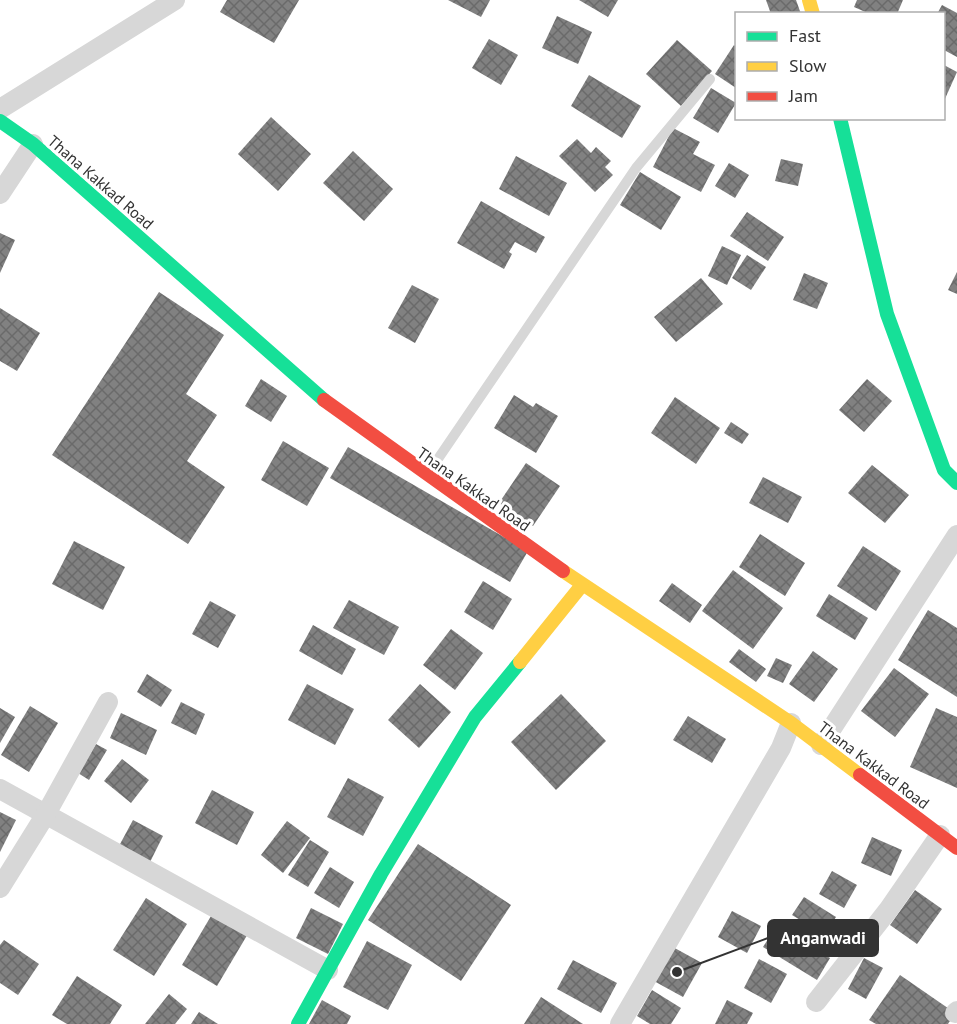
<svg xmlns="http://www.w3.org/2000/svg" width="957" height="1024" font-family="'PT Sans',sans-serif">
	<defs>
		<pattern id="building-cross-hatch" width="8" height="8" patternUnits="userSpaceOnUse" patternTransform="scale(1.5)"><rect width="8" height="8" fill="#818181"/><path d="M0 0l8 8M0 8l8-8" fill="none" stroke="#6a6a6a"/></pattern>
	</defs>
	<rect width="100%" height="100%" fill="#fff"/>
	<g fill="url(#building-cross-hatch)">
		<polygon points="227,0 299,0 274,43 220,12"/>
		<polygon points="448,0 490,0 481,17"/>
		<polygon points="579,0 618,0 608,17"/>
		<polygon points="766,0 796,0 801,14 771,14"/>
		<polygon points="857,0 903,0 897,14 870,14 854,7"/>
		<polygon points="942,5 957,13 957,57 944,50 944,14 937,14"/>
		<polygon points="557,16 592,32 578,64 542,48"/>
		<polygon points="489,39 518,55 501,85 472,68"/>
		<polygon points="677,40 712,71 681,106 646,74"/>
		<polygon points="734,45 736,47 736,88 715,74"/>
		<polygon points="944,65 957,72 944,101"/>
		<polygon points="589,75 641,106 622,138 571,106"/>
		<polygon points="711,88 736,103 718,133 693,118"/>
		<polygon points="271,117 311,154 278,191 238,154"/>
		<polygon points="673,128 700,142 693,154 715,165 701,192 653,167"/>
		<polygon points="577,139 591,153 596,147 611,161 605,167 613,175 595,192 559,156"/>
		<polygon points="353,151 393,189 364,221 323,183"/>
		<polygon points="516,156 567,183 549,216 499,189"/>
		<polygon points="781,159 803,164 798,186 775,181"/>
		<polygon points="729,163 749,175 735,198 715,186"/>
		<polygon points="640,172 681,197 661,230 620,205"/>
		<polygon points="481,201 545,237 536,253 515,242 509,252 512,254 504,269 457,243"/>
		<polygon points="747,212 784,237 768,261 730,236"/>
		<polygon points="0,233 15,240 0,273"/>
		<polygon points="722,246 741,255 727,285 708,276"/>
		<polygon points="747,255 766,267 751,290 732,278"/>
		<polygon points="957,272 957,294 948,290"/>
		<polygon points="804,273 828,283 817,309 793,300"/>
		<polygon points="701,278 723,304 676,342 654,317"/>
		<polygon points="412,285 439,299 415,343 388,328"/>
		<polygon points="159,292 224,335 186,394 217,415 187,461 225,487 188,544 52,455"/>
		<polygon points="0,308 40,333 17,371 0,361"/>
		<polygon points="261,379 287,396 271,422 245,406"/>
		<polygon points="867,379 892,401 864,432 839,410"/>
		<polygon points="514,395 533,407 536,403 558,416 536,453 494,428"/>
		<polygon points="675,397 720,428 696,464 651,433"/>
		<polygon points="731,422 749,434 742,444 724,433"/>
		<polygon points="283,441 329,468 307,506 261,480"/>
		<polygon points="348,447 528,551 510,582 330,478"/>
		<polygon points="526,463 560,486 533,526 499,503"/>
		<polygon points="872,465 909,495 885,523 848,493"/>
		<polygon points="763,477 802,497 788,523 749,503"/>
		<polygon points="760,534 805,563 785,596 739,567"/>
		<polygon points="74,541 125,567 103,610 52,584"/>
		<polygon points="863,546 901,571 876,611 837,586"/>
		<polygon points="733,570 783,608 753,649 702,611"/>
		<polygon points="483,581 512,599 493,630 464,612"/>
		<polygon points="672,583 702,605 690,623 659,601"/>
		<polygon points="829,594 868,618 855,640 816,616"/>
		<polygon points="349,600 399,627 384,655 333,628"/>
		<polygon points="210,601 236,615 218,648 192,634"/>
		<polygon points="928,610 957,628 957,697 898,660"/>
		<polygon points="313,625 356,649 342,675 299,651"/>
		<polygon points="451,629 483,653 455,690 423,665"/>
		<polygon points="739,649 766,669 756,682 729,662"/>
		<polygon points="813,651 838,669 814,702 789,684"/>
		<polygon points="776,658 792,665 783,683 767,676"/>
		<polygon points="894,668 929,694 895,737 861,711"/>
		<polygon points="147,674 172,690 161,707 137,692"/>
		<polygon points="307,684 354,709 335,745 288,720"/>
		<polygon points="420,684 451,712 419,748 388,720"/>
		<polygon points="561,694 606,741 556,790 511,742"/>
		<polygon points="181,702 205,714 196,735 171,723"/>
		<polygon points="30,706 58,723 29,772 1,755"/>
		<polygon points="0,708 15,717 0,743"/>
		<polygon points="936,708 957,717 957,788 910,767"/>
		<polygon points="121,713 157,730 146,755 110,738"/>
		<polygon points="688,716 726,739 712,763 673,740"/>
		<polygon points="96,744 107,750 89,780 78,773"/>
		<polygon points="122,759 149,780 131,803 104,781"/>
		<polygon points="348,778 384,797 363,836 327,817"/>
		<polygon points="212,790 254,812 237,845 195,823"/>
		<polygon points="0,812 16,820 0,852"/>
		<polygon points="133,820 163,836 150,862 119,846"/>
		<polygon points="287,821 310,838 283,873 261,855"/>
		<polygon points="872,837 902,850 891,876 861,863"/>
		<polygon points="310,840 329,852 308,887 288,875"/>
		<polygon points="418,844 511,905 461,981 368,920"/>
		<polygon points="330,867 354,882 339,908 314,893"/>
		<polygon points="832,871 857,885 844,908 819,894"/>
		<polygon points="915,890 942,909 917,944 890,925"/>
		<polygon points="804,897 836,917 825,935 792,915"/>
		<polygon points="146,898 187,924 154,976 113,950"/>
		<polygon points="311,908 343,924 328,954 296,938"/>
		<polygon points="214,911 249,932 217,986 182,965"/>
		<polygon points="732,911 761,926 747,953 718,937"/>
		<polygon points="777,925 830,958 817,980 763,947"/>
		<polygon points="4,940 39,964 18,995 0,983 0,945"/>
		<polygon points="367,941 412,965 388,1010 343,987"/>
		<polygon points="671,946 702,963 683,997 652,980"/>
		<polygon points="864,958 883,968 866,999 848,989"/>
		<polygon points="759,959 787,974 771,1003 744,988"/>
		<polygon points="573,960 617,983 601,1013 557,989"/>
		<polygon points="900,975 955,1013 948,1024 876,1024 869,1020"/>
		<polygon points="77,976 122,1005 110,1024 67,1024 52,1015"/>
		<polygon points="652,990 681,1008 671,1024 650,1024 637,1016"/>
		<polygon points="169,994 187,1009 175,1024 145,1024"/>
		<polygon points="541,997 583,1024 524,1024"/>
		<polygon points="322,1000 351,1016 347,1024 309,1024"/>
		<polygon points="727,1000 753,1013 747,1024 715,1024"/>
		<polygon points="199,1012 218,1024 191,1024"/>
	</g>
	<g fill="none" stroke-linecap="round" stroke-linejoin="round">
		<polyline stroke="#d7d7d7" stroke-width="10" points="427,475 636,168 710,79"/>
		<g stroke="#d7d7d7" stroke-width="20">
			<polyline points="0,109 175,0"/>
			<polyline points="0,194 33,144"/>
			<polyline points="821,745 957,535"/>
			<polyline points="0,789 328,970"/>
			<polyline points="0,888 46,814 108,702"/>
			<polyline points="816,1002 889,909 940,835"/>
			<polyline points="955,1013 957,1011"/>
			<polyline points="620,1024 781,748 791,723"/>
		</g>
		<g stroke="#16e098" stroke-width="14">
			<polyline points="840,118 887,314 944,470 957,483"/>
			<polyline points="0,121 33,144 324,400"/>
			<polyline points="298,1024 381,874 475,717 520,662"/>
		</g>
		<g stroke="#ffcf43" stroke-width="14">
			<polyline points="809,0 813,14"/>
			<polyline points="563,571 791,723 860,775"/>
			<polyline points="520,662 582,585"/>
		</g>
		<g stroke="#f24e42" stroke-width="14">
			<polyline points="324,400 563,571"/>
			<polyline points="860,775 957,848"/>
		</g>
	</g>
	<g text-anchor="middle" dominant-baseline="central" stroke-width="6" stroke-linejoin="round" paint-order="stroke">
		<g font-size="16" fill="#333" stroke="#fff">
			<text transform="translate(101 182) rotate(41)">Thana Kakkad Road</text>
			<text transform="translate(474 489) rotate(35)">Thana Kakkad Road</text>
			<text transform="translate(874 765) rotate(37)">Thana Kakkad Road</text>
		</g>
	</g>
	<path fill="none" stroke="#333" stroke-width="2" d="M677 972L768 938"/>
	<circle fill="#333" stroke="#fff" stroke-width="2" cx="677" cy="972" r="6"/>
	<rect fill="#333" stroke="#333" stroke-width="2" x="768" y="920" width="110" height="36" rx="6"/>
	<g font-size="18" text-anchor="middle" font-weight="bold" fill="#fff">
		<text x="823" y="944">Anganwadi</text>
	</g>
	<rect x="735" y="12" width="210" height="108" fill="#ffffff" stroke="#adadad" stroke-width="1.5"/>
	<rect x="747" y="32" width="30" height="9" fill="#16e098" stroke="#adadad" stroke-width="1.5"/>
	<text x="789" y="42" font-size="18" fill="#333333">Fast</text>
	<rect x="747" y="62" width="30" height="9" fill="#ffcf43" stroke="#adadad" stroke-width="1.5"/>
	<text x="789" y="72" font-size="18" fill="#333333">Slow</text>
	<rect x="747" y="92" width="30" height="9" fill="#f24e42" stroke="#adadad" stroke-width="1.5"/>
	<text x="789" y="102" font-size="18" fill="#333333">Jam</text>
</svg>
